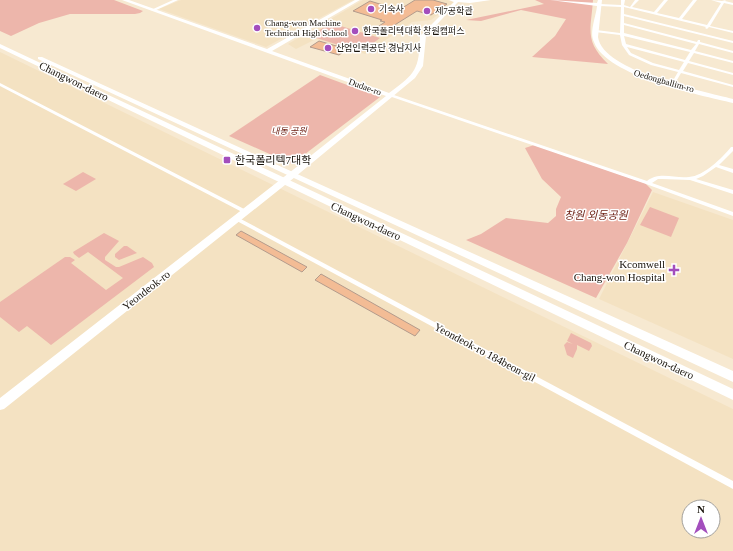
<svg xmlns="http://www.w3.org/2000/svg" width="733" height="551" font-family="'Times New Roman','Noto Sans KR',serif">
	<rect width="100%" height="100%" fill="#f7e9d1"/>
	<g fill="#f4e2c2" fill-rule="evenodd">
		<polygon points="181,0 353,0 266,47 159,9"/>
		<polygon points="363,0 447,0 454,2 431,20 412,22 365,54 316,39 296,49 288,44"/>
		<path d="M0,52L733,409V551H0ZM689,507H713V531H689Z"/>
		<polygon points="653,192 733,220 733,359 599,299"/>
	</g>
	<g fill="#edb6ab">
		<polygon points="0,0 114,0 143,11 140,13 135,14 70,14 39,23 11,36 0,31"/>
		<path d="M535,0H593C591,30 584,41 608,64L532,57L555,36L566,19L521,10L481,21L466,20L544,4Z"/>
		<polygon points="331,23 380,38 361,52 310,36"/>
		<polygon points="320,75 380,97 292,164 229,136"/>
		<polygon points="534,145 645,183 652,190 627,243 596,298 466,240 481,234 506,218 548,223 556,216 556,209 561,197 542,179 525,148"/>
		<polygon points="83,172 96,179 76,191 63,184"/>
		<polygon points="650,207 679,218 671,237 640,225"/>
		<polygon points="104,233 119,241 105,257 105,260 116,267 119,267 143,257 152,263 154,267 51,345 27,326 19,332 0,317 0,302 65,257 70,257 75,260 71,263 106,290 123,278 88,252 79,258 74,254 73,252"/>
		<polygon points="124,246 127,246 137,253 119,260 115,257 115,254"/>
		<polygon points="571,333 591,343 592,346 589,351 577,345 577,349 573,358 567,355 564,345 567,342 573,344 567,341"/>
	</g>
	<g fill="#f3bc95" stroke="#b39b8c">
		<polygon points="415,0 433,0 447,4 431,15 417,11 393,26 398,27 388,34 373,30 385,22 380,21 382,20 353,11 370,1 399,10"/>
		<polygon points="319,41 347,49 339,55 310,47"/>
		<polygon points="241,231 307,267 302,272 236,235"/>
		<polygon points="321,274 420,330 415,336 315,280"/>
	</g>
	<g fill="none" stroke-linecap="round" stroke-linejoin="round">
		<g fill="#fff" fill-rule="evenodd">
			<polygon points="173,0 178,0 154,11 151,10"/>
			<path d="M621,0H625L624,5L630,7L635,0H639L632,7L654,12L664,0H668L657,13L679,18L693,0H697L682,19L707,25L721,3L711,0L722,1L726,0L725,1L733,3V5L724,3L710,26L733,31V33L709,27L707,29L705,28L706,27L624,7V14L733,41V43L624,16V23L697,42L698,40H700V42L733,51V53L699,44L695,51L733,61V63L694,53L689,61L733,73V75L688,63L683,71L733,85V87L681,73L674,85H672L671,84L678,72L651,65L629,55L622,45L620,35L595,32L594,31L596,30L620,33L621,7L600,6L598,5L600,4L621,5ZM624,25L696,44L691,50L624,33ZM624,36L690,52L685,60L626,44ZM627,47L684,62L679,70L653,63L631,53Z"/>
			<polygon points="0,83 248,211 249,212 248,213 244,213 0,86"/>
			<path d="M389,94H391L647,181C660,171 675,179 689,177C704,176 722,158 731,147H733V151L719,165L733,169V173L716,167L703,176L696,179L733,190V194L690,180L662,179H658L652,183L733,212V216L646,184L389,96Z"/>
			<polygon points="237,217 733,481 733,489 235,220 234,219 235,218"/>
		</g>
		<g fill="#fff" fill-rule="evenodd">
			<path d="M122,0H129L267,49L355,0H360L272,51L389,93C416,73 419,70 420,36L454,2L449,0H491L470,3L458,2L426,36L423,66L415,78L295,177L4,409L0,410V398L289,173L386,96Z"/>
			<path d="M550,0L597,3L598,0H602L598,37C603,72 703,91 733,99V103C700,95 606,76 594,42C589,32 596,17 597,6Z"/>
		</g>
		<g fill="#fff" fill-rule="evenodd">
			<polygon points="0,44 733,389 733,400 0,48"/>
			<polygon points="38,57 42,57 295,173 733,371 733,382 38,59"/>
		</g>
	</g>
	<g fill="#a34ebd" stroke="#fff" stroke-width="1.5">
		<circle cx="371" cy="9" r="4"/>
		<circle cx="427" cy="11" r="4"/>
		<circle cx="257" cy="28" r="4"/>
		<circle cx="355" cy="31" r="4"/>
		<circle cx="328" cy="48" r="4"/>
		<rect x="223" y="156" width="8" height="8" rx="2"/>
		<path d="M672 264h4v4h4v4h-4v4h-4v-4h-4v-4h4z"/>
	</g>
	<g text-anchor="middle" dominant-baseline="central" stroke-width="3" stroke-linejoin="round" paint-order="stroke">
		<g font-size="9" fill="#18130b" stroke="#fff" text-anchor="start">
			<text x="379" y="9">기숙사</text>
			<text x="435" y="11">제7공학관</text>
			<text x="265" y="23">Chang-won Machine<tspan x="265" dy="10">Technical High School</tspan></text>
			<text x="363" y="31">한국폴리텍대학 창원캠퍼스</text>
			<text x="336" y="48">산업인력공단 경남지사</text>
		</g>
		<g font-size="9" fill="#18130b" stroke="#fff">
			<text transform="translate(664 81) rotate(16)">Oedongballim-ro</text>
			<text transform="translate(365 87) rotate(20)">Dudae-ro</text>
		</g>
		<g font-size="9" font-style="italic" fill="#6b1d11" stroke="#fff">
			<text x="289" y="131">내동 공원</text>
		</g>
		<g font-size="11" fill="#18130b" stroke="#fff">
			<text transform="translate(74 81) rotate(26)">Changwon-daero</text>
			<text transform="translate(366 221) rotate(25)">Changwon-daero</text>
			<text transform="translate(146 290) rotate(-38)">Yeondeok-ro</text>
			<text transform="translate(485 352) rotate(28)">Yeondeok-ro 184beon-gil</text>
			<text transform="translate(659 360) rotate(25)">Changwon-daero</text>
		</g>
		<g font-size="11" fill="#18130b" stroke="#fff" text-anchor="start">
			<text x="235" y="160">한국폴리텍7대학</text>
			<text x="665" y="264" text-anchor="end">Kcomwell<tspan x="665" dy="13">Chang-won Hospital</tspan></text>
		</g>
		<g font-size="11" font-style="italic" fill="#6b1d11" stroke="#fff">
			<text x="596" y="215">창원 외동공원</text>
		</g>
	</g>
	<g transform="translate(701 519)"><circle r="19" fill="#ffffff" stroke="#a3a19d"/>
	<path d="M0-3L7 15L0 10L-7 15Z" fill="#a34ebd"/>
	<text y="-6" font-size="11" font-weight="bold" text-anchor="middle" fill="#18130b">N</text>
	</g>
</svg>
